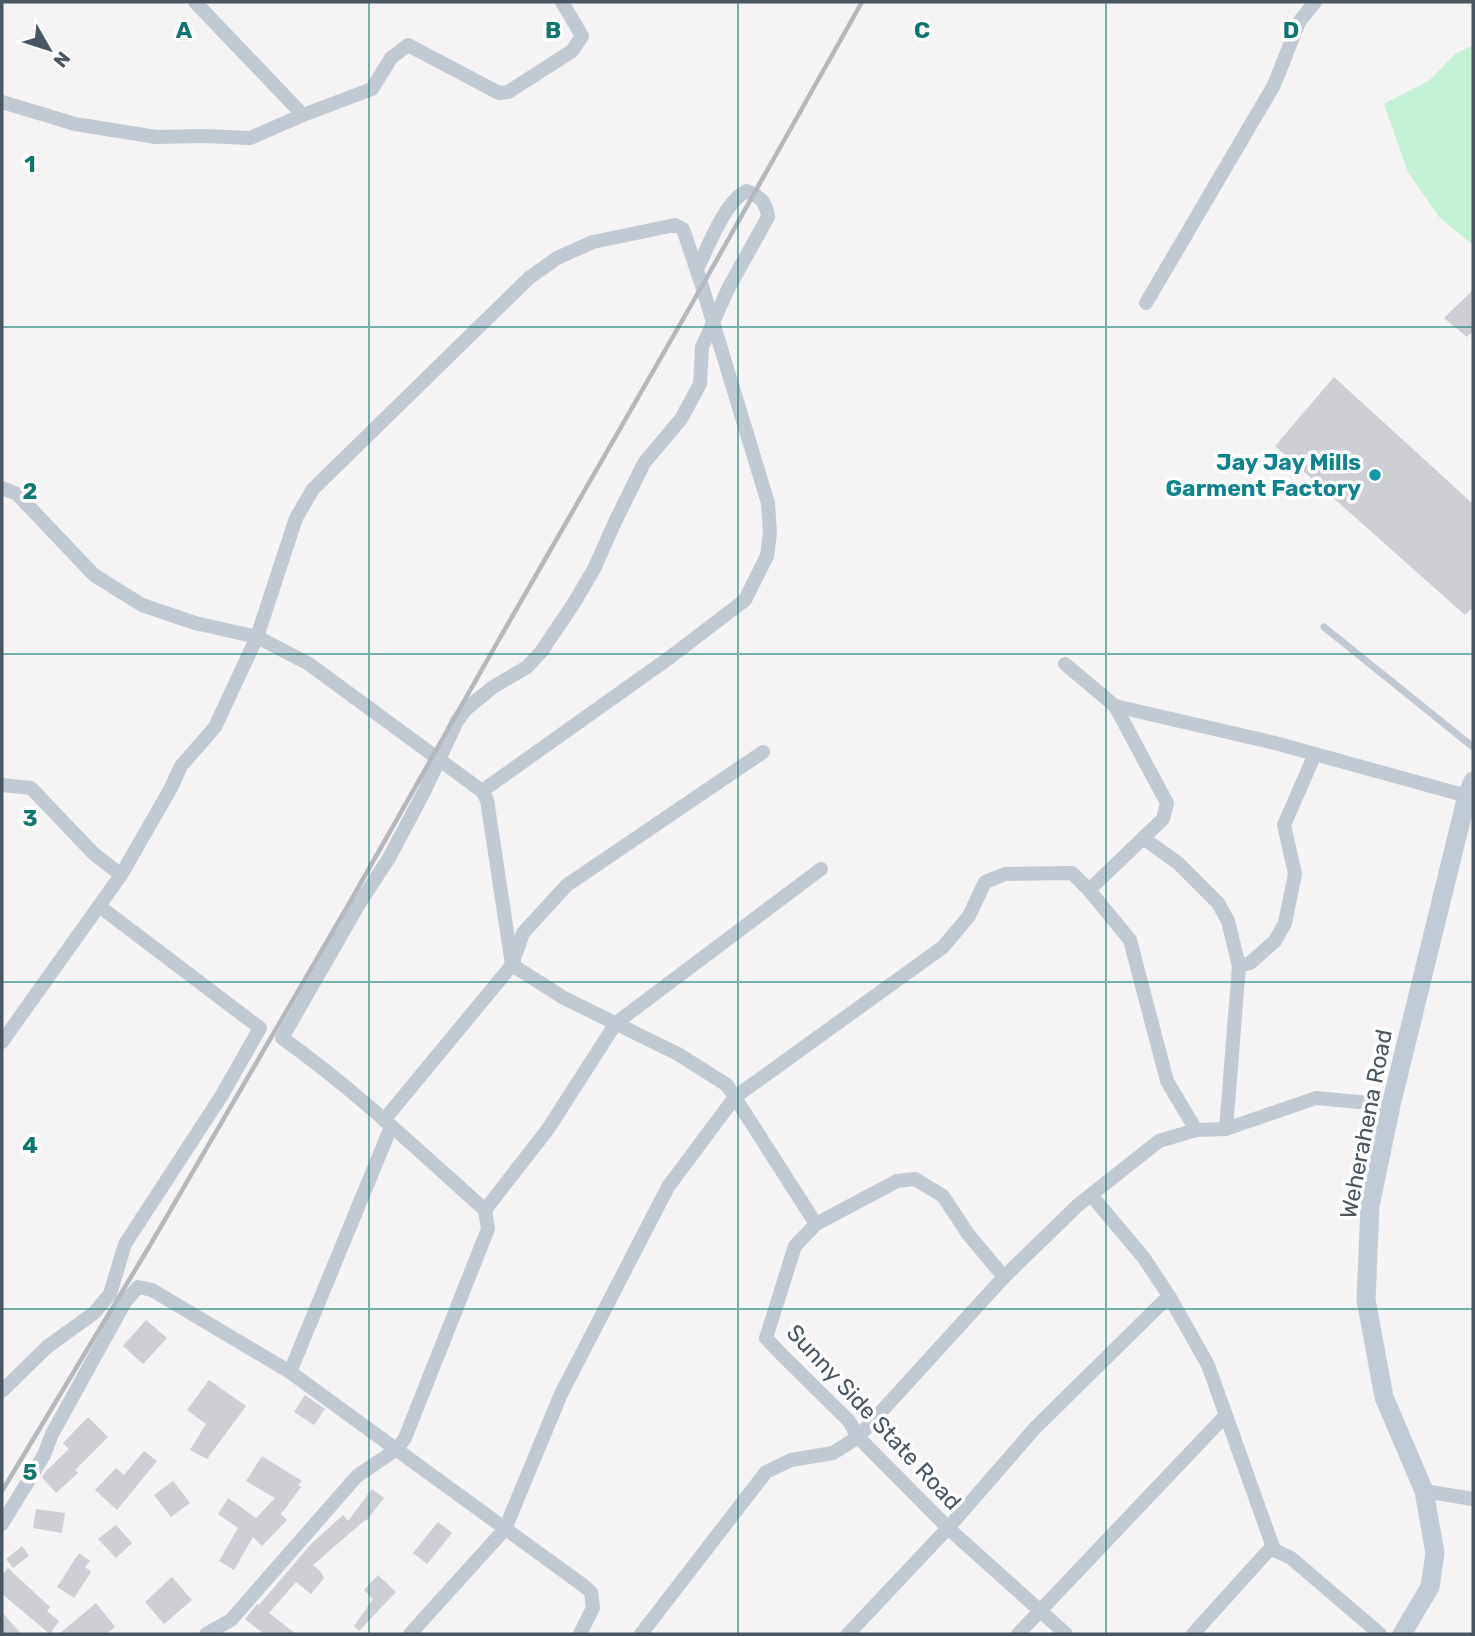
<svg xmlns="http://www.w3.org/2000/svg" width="1475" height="1636" font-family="Rubik,sans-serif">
	<rect width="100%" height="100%" fill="#f5f3f3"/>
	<polygon fill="#c3f1d5" points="1473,45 1473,245 1439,217 1408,172 1384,104 1430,80 1455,54"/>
	<g fill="#cdcfd5">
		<polygon points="1473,290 1473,331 1467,337 1444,318"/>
		<polygon points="1334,377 1473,504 1473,607 1465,615 1275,446"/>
		<polygon points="146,1320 167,1338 143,1364 123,1346"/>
		<polygon points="209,1380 246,1406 207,1459 190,1450 206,1424 187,1410"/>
		<polygon points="305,1395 325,1409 314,1425 294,1412"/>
		<polygon points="88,1417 108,1437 75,1470 78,1473 56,1493 42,1477 46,1471 69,1449 63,1443"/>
		<polygon points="144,1451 157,1461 117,1510 95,1490 116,1468 124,1475"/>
		<polygon points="262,1456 302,1481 298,1485 301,1487 281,1514 287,1520 262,1546 253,1537 234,1570 219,1561 238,1528 218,1514 228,1498 256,1518 275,1498 246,1481"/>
		<polygon points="173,1481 190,1503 171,1517 154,1495"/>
		<polygon points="372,1489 384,1498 366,1521 365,1520 313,1565 320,1571 324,1578 311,1594 296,1582 269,1613 296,1634 264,1634 245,1619 257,1604 259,1605 311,1544 343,1515 348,1521"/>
		<polygon points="36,1509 65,1513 62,1533 33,1528"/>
		<polygon points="438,1522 452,1533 427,1564 413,1553"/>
		<polygon points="116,1525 132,1543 116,1558 98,1539"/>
		<polygon points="22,1546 29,1556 13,1568 6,1559"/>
		<polygon points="79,1553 90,1561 85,1567 91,1572 74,1598 57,1587"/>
		<polygon points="8,1568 50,1607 47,1611 59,1621 50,1634 2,1594 2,1575"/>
		<polygon points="378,1575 396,1592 359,1631 354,1626 373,1599 364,1590"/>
		<polygon points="172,1577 192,1600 164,1624 145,1602"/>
		<polygon points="96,1603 115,1627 106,1634 59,1634"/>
		<polygon points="2,1612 21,1634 2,1634"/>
	</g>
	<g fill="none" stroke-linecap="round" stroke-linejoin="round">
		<polyline stroke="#c1cad2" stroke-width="7" points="1324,627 1473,747"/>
		<g stroke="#c1cad2" stroke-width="14">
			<polyline points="195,2 303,115"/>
			<polyline points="2,102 75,124 156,137 203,136 250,138 303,115 372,89 391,58 408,45 499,93 508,92 572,51 582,36 562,2"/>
			<polyline points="1146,303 1274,85 1299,22 1315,2"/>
			<polyline points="2,488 17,494 94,575 142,605 195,623 257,637 309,664 482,791 487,800 512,965 564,998 678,1054 727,1085 816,1224 795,1246 766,1338 780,1353 849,1421 858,1437 948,1528 1066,1634"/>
			<polyline points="1065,664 1115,706 1167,803 1163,819 1089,890"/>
			<polyline points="1115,706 1275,743 1467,796"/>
			<polyline points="2,785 31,788 93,853 121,875"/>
			<polyline points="1143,838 1178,863 1218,903 1228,921 1239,966 1226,1129"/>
			<polyline points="1239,966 1250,963 1275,941 1285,923 1295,874 1284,825 1315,754"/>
			<polyline points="2,1042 121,875 171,788 181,766 215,727 257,637 296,518 313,489 529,278 557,258 593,242 675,225 683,229 702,286 768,503 770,533 767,556 745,600 669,658 482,791"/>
			<polyline points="384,1120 512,965 523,933 567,885 763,752"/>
			<polyline points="1091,1195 1144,1258 1169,1296 1208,1365 1274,1550"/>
			<polyline points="485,1210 548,1129 616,1023 821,869"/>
			<polyline points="816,1224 897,1181 915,1179 943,1196 968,1234 1004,1277"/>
			<polyline points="290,1372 391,1127"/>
			<polyline points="2,1391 47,1347 94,1313 110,1294 125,1244 222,1095 260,1028 99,906"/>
			<polyline points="1424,1491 1473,1499"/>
			<polyline points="2,1524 44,1455 52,1434 125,1302 138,1287 152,1290 290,1372 584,1586 591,1592 593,1608 580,1634"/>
			<path d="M206,1634L231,1620L357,1476L397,1449L405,1438L488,1229L485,1210C419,1151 354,1089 282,1038L359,904L389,858L425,790L457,721L466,709L493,687L527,667L541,652L574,603L594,569L615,522L644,463L681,419L700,384L702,347L728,289L768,217C766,201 760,197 747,191C725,200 708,248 697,269"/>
			<polyline points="410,1634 505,1529 561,1394 668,1187 735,1097 943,947 969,916 985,882 1005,874 1072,873 1089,890 1130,940 1167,1081 1196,1130"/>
			<polyline points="641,1634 766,1472 791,1460 833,1453 858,1437 1004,1277 1078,1205 1159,1141 1196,1130 1226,1129 1316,1098 1391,1105"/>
			<polyline points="848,1634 948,1528 1035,1428 1169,1296"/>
			<polyline points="1018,1634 1225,1416"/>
			<polyline points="1193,1634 1268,1551 1274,1550 1291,1558 1380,1634"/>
		</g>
		<polyline stroke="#c1cbd6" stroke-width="19" points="1402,1634 1430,1587 1435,1553 1424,1491 1384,1397 1366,1300 1370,1206 1391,1105 1467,796 1473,781"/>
		<polyline stroke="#b5b8bd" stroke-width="4.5" points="2,1491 149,1247 350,902 493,650 702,286 862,2"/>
	</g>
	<path fill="none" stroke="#0f766e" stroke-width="2" stroke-opacity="0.55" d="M369,2V1634M738,2V1634M1106,2V1634M2,327H1473M2,654H1473M2,982H1473M2,1309H1473"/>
	<circle fill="#0f9aa8" stroke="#fff" stroke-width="2.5" cx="1375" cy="475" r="7"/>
	<g text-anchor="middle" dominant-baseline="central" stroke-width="7" stroke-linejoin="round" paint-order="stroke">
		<g font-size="23" font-weight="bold" fill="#0d838f" stroke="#fff" text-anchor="end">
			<text x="1361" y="462">Jay Jay Mills<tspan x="1361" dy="26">Garment Factory</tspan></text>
		</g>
		<g font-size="23" fill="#4a5661" stroke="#fff">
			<text transform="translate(1366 1124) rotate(-79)">Weherahena Road</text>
			<text transform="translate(874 1417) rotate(47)">Sunny Side State Road</text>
		</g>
	</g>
	<g font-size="23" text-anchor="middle" font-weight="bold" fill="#0f766e" stroke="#fff" stroke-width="7" stroke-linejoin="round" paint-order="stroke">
		<text x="184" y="38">A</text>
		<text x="553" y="38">B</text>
		<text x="922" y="38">C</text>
		<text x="1291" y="38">D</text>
		<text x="30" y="172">1</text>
		<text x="30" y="499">2</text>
		<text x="30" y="826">3</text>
		<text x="30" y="1153">4</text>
		<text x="30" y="1480">5</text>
	</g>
	<rect width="1475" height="1636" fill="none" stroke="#4a5661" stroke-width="7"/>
	<g transform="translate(49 49) rotate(129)" stroke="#ffffff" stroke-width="5" paint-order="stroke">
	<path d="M0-5L12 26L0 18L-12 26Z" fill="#4a5661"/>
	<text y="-10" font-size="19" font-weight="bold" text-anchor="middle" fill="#4a5661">N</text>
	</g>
</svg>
